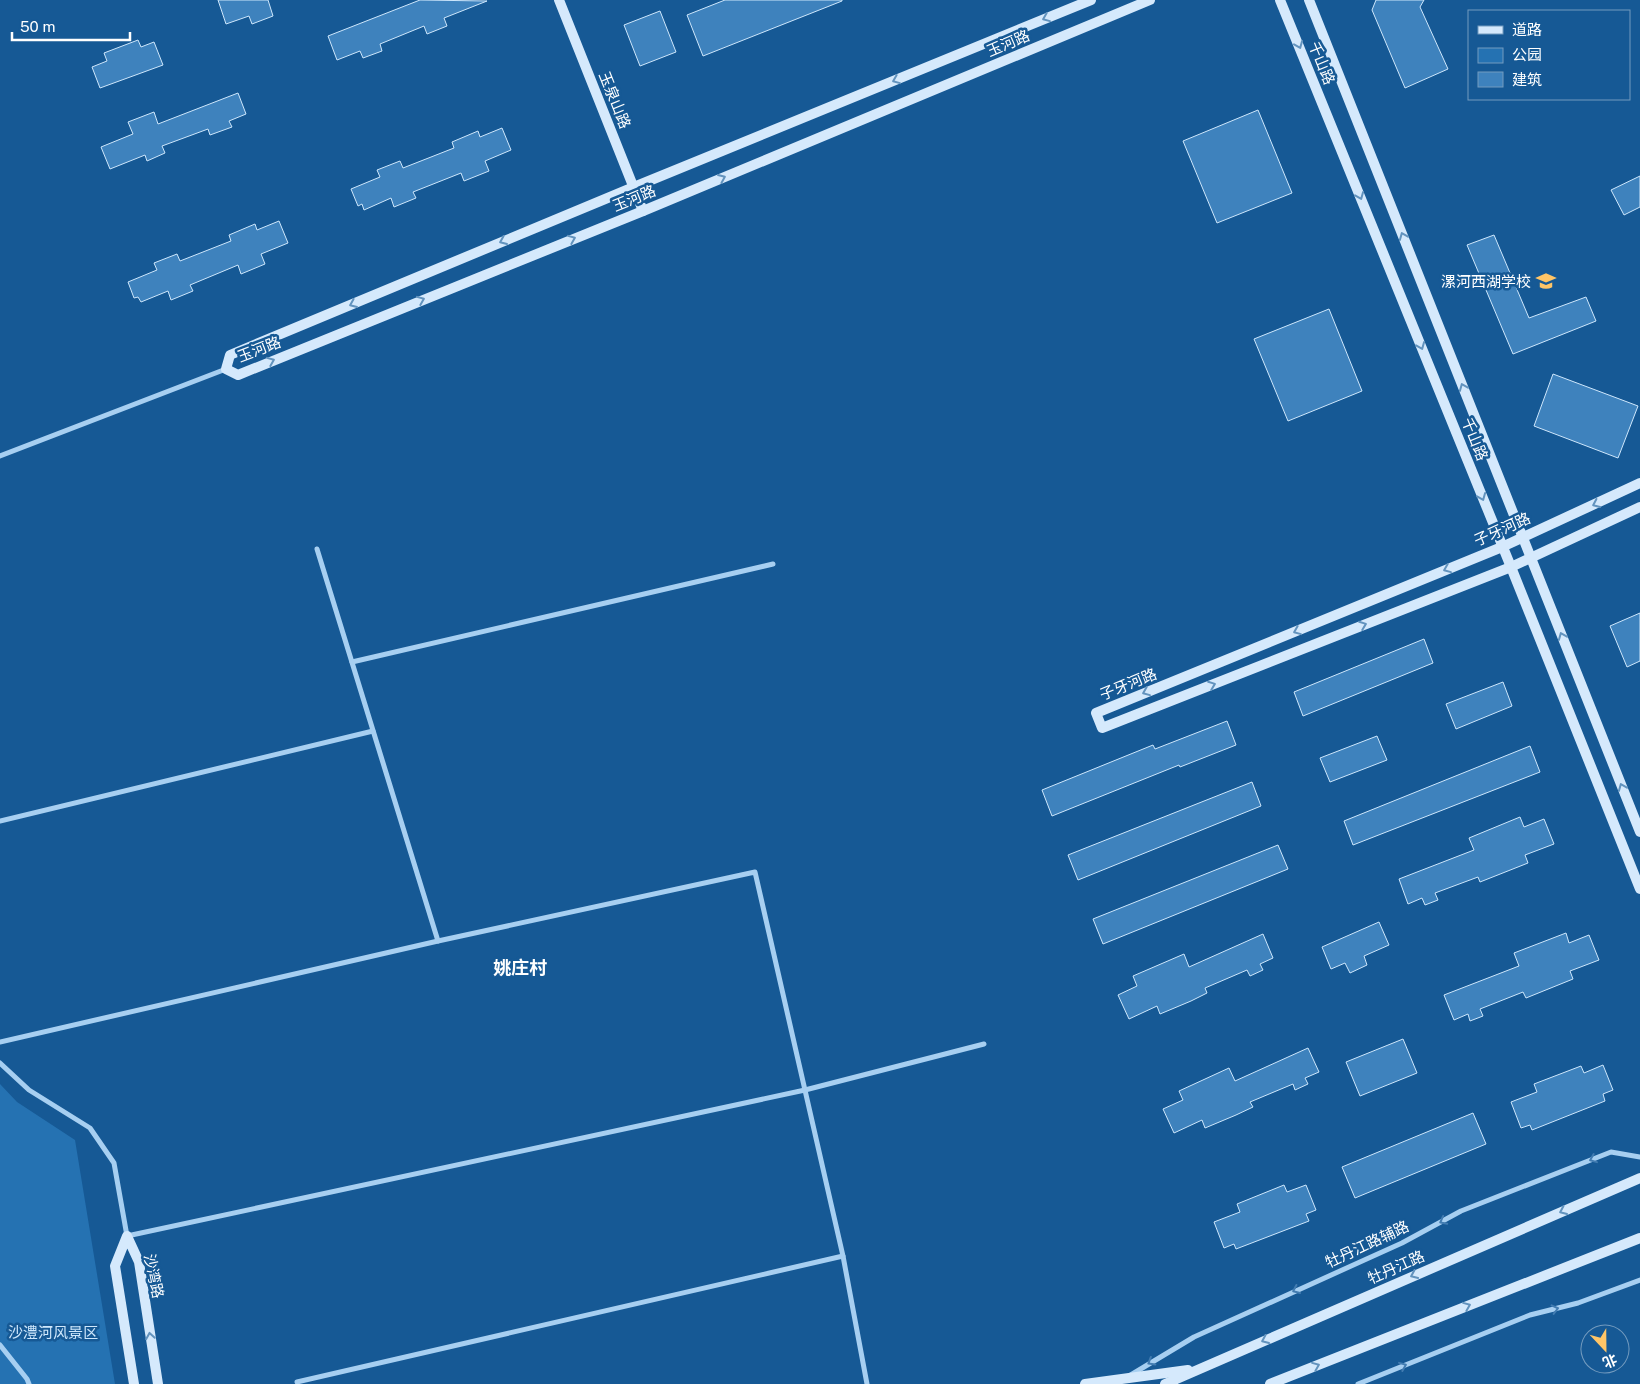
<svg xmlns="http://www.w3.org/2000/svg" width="1640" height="1384" font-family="'Public Sans','Noto Sans SC',sans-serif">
	<rect width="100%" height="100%" fill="#165995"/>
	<polygon fill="#2572b2" points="0,1084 17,1102 75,1140 115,1384 0,1384"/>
	<g fill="#3e82bd" stroke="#cee7fc">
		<polygon points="218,0 268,0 273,16 252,24 249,16 226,24"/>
		<polygon points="420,0 487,1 444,18 447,26 427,34 424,26 380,44 382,51 363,58 360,51 337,60 328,36"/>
		<polygon points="725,0 842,0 842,1 703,56 687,15"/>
		<polygon points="1376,0 1424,0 1420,7 1448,69 1405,88 1372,10"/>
		<polygon points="660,11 676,52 640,66 624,25"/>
		<polygon points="138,40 141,47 154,42 163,65 100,88 92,67 107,61 104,53"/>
		<polygon points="238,93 246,114 229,121 232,127 210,135 208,129 162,146 165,153 147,161 145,155 110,169 101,147 133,134 128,122 154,112 158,124"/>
		<polygon points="1258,110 1292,193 1217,223 1183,141"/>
		<polygon points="502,128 511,150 485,161 489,171 464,181 461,173 413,192 416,198 394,207 391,198 364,210 362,204 358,206 351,189 380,177 377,170 400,161 403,168 454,148 452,142 478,131 480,137"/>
		<polygon points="1640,176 1640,207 1624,215 1611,190"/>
		<polygon points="279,221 288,243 261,254 265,264 241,274 238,265 190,285 193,291 171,300 168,291 141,302 138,297 134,298 128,282 157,270 154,263 177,254 180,261 231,241 229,235 255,224 257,230"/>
		<polygon points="1494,235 1529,318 1586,297 1596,321 1513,354 1467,245"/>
		<polygon points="1329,309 1362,391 1288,421 1254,339"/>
		<polygon points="1553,374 1638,406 1618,458 1534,426"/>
		<polygon points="1640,613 1640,661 1627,667 1610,626"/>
		<polygon points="1424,639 1433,663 1303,716 1294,692"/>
		<polygon points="1503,682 1512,706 1456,729 1446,704"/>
		<polygon points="1227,721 1236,745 1180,767 1179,765 1052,816 1042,790 1153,745 1155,749"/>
		<polygon points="1377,736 1387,760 1330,782 1320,758"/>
		<polygon points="1530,746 1540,772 1353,845 1344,821"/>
		<polygon points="1252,782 1261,806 1078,880 1068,855"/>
		<polygon points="1520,817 1524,827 1544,819 1554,844 1525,855 1528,863 1480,882 1478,877 1435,893 1438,900 1425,905 1422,898 1408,904 1399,879 1474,850 1469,838"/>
		<polygon points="1278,845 1288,869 1103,944 1093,919"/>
		<polygon points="1379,922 1389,945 1364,956 1367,965 1350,973 1345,963 1331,969 1322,947"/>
		<polygon points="1566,933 1569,943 1589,935 1599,960 1570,971 1573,979 1526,998 1523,992 1480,1009 1483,1016 1470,1021 1468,1014 1454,1020 1444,995 1519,966 1514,953"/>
		<polygon points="1263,934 1273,958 1260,964 1263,970 1250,976 1247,970 1205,988 1207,993 1191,1001 1160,1014 1157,1006 1129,1019 1118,995 1137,986 1133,976 1184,954 1189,967"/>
		<polygon points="1403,1039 1417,1073 1360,1096 1346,1062"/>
		<polygon points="1308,1048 1319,1072 1305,1078 1308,1084 1295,1090 1293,1084 1250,1102 1253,1107 1236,1115 1205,1128 1202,1120 1174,1133 1163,1109 1183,1100 1179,1091 1229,1068 1235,1081"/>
		<polygon points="1603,1065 1613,1090 1603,1094 1605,1101 1532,1130 1530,1125 1521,1128 1511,1102 1537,1092 1534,1084 1581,1066 1584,1073"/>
		<polygon points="1473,1113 1486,1144 1355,1198 1342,1167"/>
		<polygon points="1284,1185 1287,1192 1306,1185 1316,1210 1306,1214 1309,1221 1236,1249 1234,1244 1224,1248 1214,1222 1240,1212 1237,1204"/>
	</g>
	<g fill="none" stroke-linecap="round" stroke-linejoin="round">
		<g stroke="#a7cff1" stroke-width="5">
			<polyline points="0,456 226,369"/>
			<polyline points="317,549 438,941"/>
			<polyline points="352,662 773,564"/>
			<polyline points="0,821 373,731"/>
			<polyline points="0,1042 438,941 755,872 843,1256 867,1384"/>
			<polyline points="0,1063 29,1090 90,1128 114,1163 127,1236 805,1090 984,1044"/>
			<polyline points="0,1345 27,1379 29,1384"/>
			<polyline points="1129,1376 1194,1337 1402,1243 1461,1211 1611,1152 1640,1157"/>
			<polyline points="297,1382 843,1256"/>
			<polyline points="1358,1384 1530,1315 1578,1303 1640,1280"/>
		</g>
		<g stroke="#d5e9fc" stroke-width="10">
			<polyline points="559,0 643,211"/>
			<polyline points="1091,0 634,187 230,355 226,369 238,375 643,211 1150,0"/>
			<polyline points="1280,0 1511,567 1640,889"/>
			<polyline points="1309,0 1640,832"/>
			<polyline points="1640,483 1502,547 1096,713 1102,728 1511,567 1640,507"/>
			<polyline points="134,1384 115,1266 127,1236 139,1262 158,1384"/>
			<polyline points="1085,1384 1188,1370"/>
			<polyline points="1165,1384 1640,1178"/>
			<polyline points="1270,1384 1640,1238"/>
		</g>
	</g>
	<defs><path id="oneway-chevron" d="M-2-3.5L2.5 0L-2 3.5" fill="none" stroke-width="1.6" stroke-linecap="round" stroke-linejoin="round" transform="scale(1.25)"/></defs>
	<g stroke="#6293be">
		<use href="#oneway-chevron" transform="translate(1046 18) rotate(158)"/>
		<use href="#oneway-chevron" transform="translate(1299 45) rotate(68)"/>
		<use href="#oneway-chevron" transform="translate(896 80) rotate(158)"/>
		<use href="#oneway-chevron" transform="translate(722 178) rotate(-23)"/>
		<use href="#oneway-chevron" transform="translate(1360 196) rotate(68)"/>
		<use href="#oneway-chevron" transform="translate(1403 236) rotate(-112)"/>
		<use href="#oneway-chevron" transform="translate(572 239) rotate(-22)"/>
		<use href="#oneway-chevron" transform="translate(503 241) rotate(157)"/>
		<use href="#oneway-chevron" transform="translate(421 300) rotate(-22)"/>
		<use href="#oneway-chevron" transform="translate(353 304) rotate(157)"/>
		<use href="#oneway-chevron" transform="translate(1421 346) rotate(68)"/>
		<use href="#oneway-chevron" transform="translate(271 361) rotate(-22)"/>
		<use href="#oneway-chevron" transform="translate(1463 387) rotate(-112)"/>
		<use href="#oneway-chevron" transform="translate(1482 497) rotate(68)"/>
		<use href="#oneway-chevron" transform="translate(1596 504) rotate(155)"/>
		<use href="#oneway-chevron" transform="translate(1447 569) rotate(158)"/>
		<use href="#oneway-chevron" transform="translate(1363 625) rotate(-21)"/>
		<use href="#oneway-chevron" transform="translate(1297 631) rotate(158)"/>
		<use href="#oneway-chevron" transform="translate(1562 636) rotate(-112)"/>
		<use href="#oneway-chevron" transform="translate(1212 685) rotate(-21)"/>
		<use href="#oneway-chevron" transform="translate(1146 692) rotate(158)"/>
		<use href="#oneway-chevron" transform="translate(1622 787) rotate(-112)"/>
		<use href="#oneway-chevron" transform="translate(1563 1211) rotate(156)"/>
		<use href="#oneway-chevron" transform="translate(1414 1275) rotate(156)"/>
		<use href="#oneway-chevron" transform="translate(1467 1306) rotate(-22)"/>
		<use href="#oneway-chevron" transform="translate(150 1336) rotate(-99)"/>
		<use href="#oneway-chevron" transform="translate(1265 1340) rotate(156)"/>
		<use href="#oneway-chevron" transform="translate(1316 1366) rotate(-22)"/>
	</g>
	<g stroke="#427cb1">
		<use href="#oneway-chevron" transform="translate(1593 1159) rotate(158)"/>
		<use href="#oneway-chevron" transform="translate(1443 1221) rotate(152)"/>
		<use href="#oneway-chevron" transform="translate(1296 1290) rotate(155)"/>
		<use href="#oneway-chevron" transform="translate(1555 1309) rotate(-14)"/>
		<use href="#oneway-chevron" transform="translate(1151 1362) rotate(149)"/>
		<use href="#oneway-chevron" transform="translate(1403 1366) rotate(-22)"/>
	</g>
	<defs>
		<symbol id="school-bare" viewBox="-9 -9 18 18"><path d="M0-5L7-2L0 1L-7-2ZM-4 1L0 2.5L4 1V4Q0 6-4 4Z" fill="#ffc567" stroke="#165995" stroke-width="2.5" paint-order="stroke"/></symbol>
	</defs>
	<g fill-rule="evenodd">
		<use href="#school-bare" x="1532" y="267" width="28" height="28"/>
	</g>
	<g text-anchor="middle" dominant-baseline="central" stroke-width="5" stroke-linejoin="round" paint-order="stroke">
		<g font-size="15" fill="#fff" stroke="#165995">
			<text transform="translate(1008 43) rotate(-23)">玉河路</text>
			<text transform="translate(1322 63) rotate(68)">千山路</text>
			<text transform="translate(615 100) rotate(68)">玉泉山路</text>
			<text transform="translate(634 198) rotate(-22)">玉河路</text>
			<text transform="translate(259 349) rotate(-21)">玉河路</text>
			<text transform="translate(1475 439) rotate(68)">千山路</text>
			<text transform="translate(1502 529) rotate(-24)">子牙河路</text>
			<text transform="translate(1128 684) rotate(-22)">子牙河路</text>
			<text transform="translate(1367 1244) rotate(-25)">牡丹江路辅路</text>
			<text transform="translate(1396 1267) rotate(-24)">牡丹江路</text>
			<text transform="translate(154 1276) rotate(78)">沙湾路</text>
		</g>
		<g font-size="15" fill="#fff" stroke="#165995" text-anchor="end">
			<text x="1531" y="281">漯河西湖学校</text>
		</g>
		<g font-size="15" fill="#cee7fc" stroke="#165995">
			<text x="53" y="1332">沙澧河风景区</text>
		</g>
		<g font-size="18" font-weight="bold" fill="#fff" stroke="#165995">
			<text x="520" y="967">姚庄村</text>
		</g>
	</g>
	<rect x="1468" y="10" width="162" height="90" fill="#165995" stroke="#739bbf"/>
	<rect x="1478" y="26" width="25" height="8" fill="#d5e9fc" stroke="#739bbf"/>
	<text x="1512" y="35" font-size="15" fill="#ffffff">道路</text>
	<rect x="1478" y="48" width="25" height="15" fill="#2572b2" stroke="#739bbf"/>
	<text x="1512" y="60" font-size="15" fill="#ffffff">公园</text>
	<rect x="1478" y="72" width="25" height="15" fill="#3e82bd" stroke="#739bbf"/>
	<text x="1512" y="85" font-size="15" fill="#ffffff">建筑</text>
	<g transform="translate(1605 1349) rotate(158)"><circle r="24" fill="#165995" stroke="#739bbf"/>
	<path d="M0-4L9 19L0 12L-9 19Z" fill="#ffc567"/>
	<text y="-8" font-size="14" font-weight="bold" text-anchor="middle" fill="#ffffff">北</text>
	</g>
	<path d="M12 32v8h118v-8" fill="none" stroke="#ffffff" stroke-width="2.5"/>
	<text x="20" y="32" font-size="15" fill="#ffffff" stroke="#165995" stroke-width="4" paint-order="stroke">50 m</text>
</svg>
